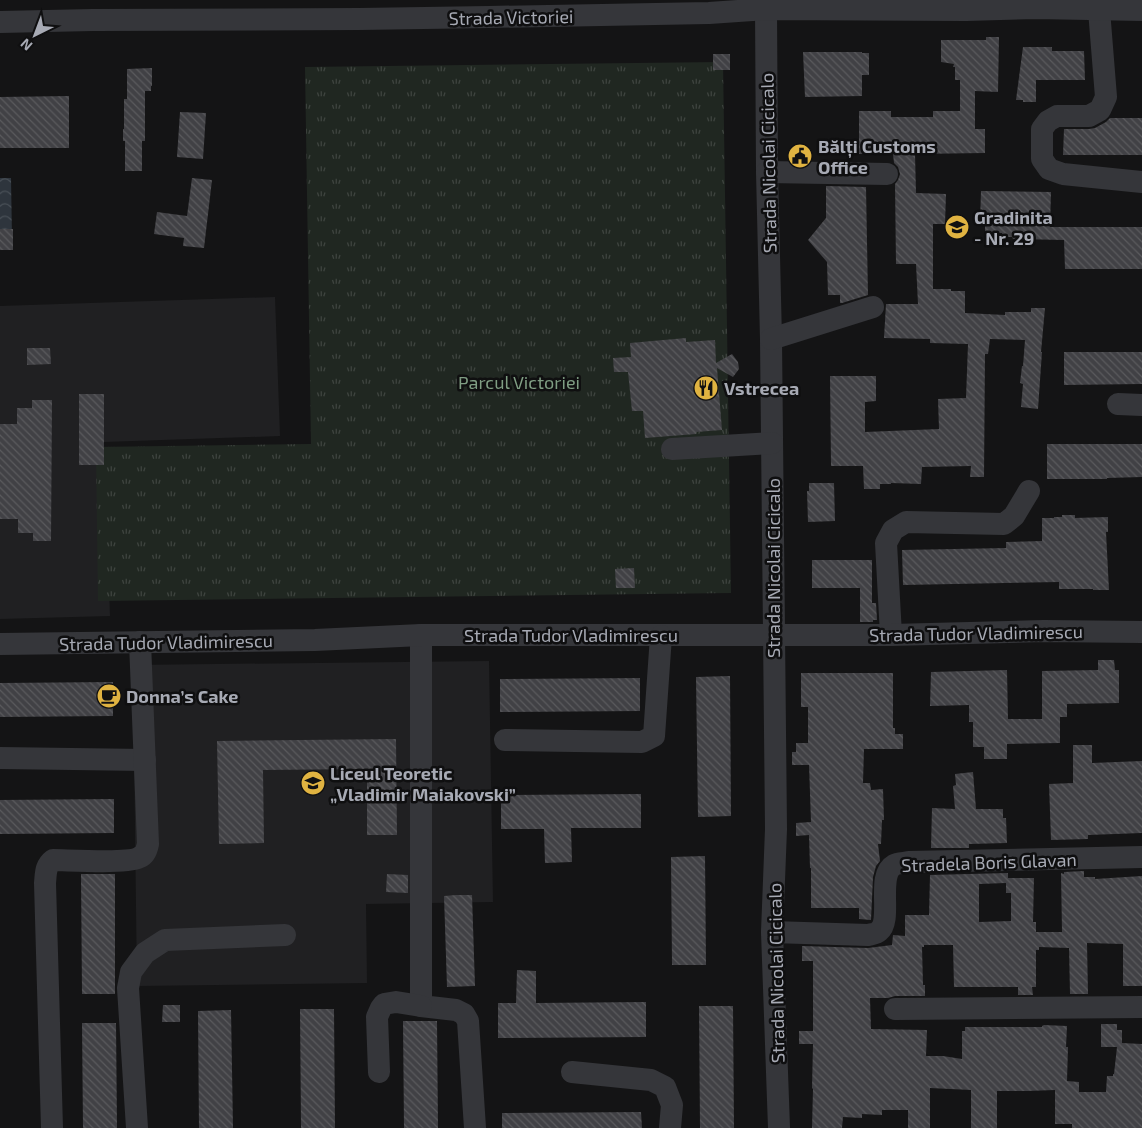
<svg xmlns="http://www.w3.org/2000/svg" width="1142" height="1128" font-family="'Exo 2',sans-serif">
	<defs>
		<pattern id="park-tufts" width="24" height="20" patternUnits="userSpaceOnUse" patternTransform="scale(1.25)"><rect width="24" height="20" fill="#202721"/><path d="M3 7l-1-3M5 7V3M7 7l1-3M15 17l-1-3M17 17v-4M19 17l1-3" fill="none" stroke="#3e443f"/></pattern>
		<pattern id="water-waves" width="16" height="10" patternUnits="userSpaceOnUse" patternTransform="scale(1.25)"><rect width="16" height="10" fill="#2e353d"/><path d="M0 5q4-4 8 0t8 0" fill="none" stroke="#495057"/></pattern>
		<pattern id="building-back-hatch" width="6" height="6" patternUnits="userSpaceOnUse" patternTransform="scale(1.25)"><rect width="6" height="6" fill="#414145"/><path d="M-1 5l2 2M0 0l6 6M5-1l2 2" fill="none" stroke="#5a5a5d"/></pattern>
	</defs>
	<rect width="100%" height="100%" fill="#141415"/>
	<g fill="#202022">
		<polygon points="275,297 280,436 104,442 110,616 0,619 0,306"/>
		<polygon points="489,661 493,902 366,904 367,983 137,986 133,665"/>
	</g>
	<polygon fill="url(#park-tufts)" points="723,62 731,593 98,601 96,447 311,444 305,67"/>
	<polygon fill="url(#water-waves)" points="0,178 11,178 12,239 0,240"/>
	<g fill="url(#building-back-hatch)" fill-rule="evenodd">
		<polygon points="986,37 999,37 998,92 975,91 975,129 985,129 985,153 915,154 916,193 946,194 945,224 933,224 933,289 951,289 951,291 965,291 965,313 1005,315 1005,312 1031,312 1031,308 1045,308 1041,352 1042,352 1038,409 1021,407 1023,384 1020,383 1022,366 1023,366 1025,340 990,339 988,354 985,354 984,477 970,477 971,466 922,467 921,484 891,483 891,484 880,484 880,489 864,489 863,466 831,466 830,376 876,376 876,401 865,402 865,432 939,429 938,399 966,398 968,344 930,343 930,339 884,338 886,304 918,304 916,264 896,264 895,184 898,180 900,174 898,167 894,163 893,154 859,154 859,111 891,111 891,117 933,117 933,111 960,111 960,80 955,80 955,67 953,67 954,64 941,62 941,40 986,40"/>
		<polygon points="1023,47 1052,47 1052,51 1084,51 1085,80 1036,80 1036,102 1023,102 1023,100 1016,100"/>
		<polygon points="803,52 862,52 862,53 869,53 869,75 862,75 862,96 805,97"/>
		<rect x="713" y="54" width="17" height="16"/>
		<polygon points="152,68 152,86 151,86 151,91 145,91 145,141 142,141 142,171 125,171 125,141 123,141 123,129 124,129 124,99 127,99 127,69"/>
		<polygon points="69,96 69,148 0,148 0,97"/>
		<polygon points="180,112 206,113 203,159 177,157"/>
		<polygon points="1110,118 1142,118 1142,155 1063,155 1064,129 1089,129 1095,128 1106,122"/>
		<polygon points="192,178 212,180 204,248 183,246 184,238 154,234 157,212 187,216"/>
		<polygon points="826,186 866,187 868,295 842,303 840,303 840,295 828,295 827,262 808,240 826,218"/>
		<polygon points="981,191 1051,192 1050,227 1142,227 1142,269 1065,269 1064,240 1013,239 1012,237 1002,237 1002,233 985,234 985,223 980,223"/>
		<rect x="0" y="229" width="13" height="21"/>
		<polygon points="686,338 686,342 715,340 716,363 732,354 738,362 739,369 733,377 717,368 722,430 696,432 696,434 645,438 643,411 632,411 628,372 614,372 613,358 631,357 630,343"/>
		<polygon points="27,348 50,348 51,364 27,365"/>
		<polygon points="1064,352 1142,352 1142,384 1064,385"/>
		<rect x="79" y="394" width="25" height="71"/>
		<polygon points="32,400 52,400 51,541 33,541 33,533 18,533 18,519 0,519 0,424 17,424 17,408 32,408"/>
		<polygon points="1047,444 1142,444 1142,477 1107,478 1107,479 1047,479"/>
		<polygon points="809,483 834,483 835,521 808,522 807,491 809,491"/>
		<polygon points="1062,515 1075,515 1075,518 1108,517 1108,532 1106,532 1109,590 1093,590 1093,589 1059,589 1059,582 903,585 902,550 1006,548 1006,542 1042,541 1042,518 1054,518 1054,517 1062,517"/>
		<polygon points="812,560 872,560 872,603 876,603 877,620 873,620 873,622 860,622 860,588 812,588"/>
		<polygon points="634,568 635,588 616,588 615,569"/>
		<polygon points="1098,660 1114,660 1115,670 1119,670 1119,703 1067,704 1067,717 1060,717 1060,743 1007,744 1007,759 984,759 984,747 973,747 973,722 969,722 969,705 930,706 931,672 1007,670 1008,719 1042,719 1042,671 1098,670"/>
		<polygon points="801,673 893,673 893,728 895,728 895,734 903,734 903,749 864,749 863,783 870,783 871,790 883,789 884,820 882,820 881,844 878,844 880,861 876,866 873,877 871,920 859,919 859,908 811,908 811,868 810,868 809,835 796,836 796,823 811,822 809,765 792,765 792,752 796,752 796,743 808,743 808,707 801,707"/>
		<polygon points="730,676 731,816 698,817 696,677"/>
		<polygon points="640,678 640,711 500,712 500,679"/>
		<polygon points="113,682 113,716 0,717 0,683"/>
		<polygon points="396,739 397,835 367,835 367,769 263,770 264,843 219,844 217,741"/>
		<polygon points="1073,745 1092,745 1092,763 1142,761 1142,833 1088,835 1088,839 1051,840 1049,784 1073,783"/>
		<polygon points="973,772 976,809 1003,809 1003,818 1006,818 1007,843 969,844 969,848 931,848 932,808 955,809 953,786 956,785 955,774"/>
		<polygon points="641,794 641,828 571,828 572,862 545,863 544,829 501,829 501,795"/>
		<polygon points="114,799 114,833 0,834 0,800"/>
		<polygon points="705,856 706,965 672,965 671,857"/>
		<path d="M1084,871V877H1095V879L1142,876V986H1123V944L1087,943L1088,994H1070L1069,948L1039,947V950H1036V987H1032L1033,995H1018V987H954L953,945H924V947H922L923,985H925V996H895L888,998H870L871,1029L927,1030L926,1056H943L962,1059V1031H965V1027H1042V1026L1044,1025L1067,1026L1066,1047H1068L1067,1081L1079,1082V1092H1106L1107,1076H1113V1074H1114L1117,1047H1101V1024H1117V1030H1122V1043L1142,1044V1128H1072V1124H1055V1090L1028,1091H997V1128H971V1090L930,1088V1128H908V1110H882V1115L862,1114V1118L843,1117L842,1128H812L813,1089L812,1088L813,1044H799V1031H813V961H802V946L868,948L892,945L893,935L905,936V915H929L930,875L1008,873V878H1034L1033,922H1036V932H1062L1061,873L1064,874V872ZM1006,883V893H1011V921L979,922V884Z"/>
		<polygon points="81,874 115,874 115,994 82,994"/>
		<polygon points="387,874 408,875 408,893 386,892"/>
		<polygon points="456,895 472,895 475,986 447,987 444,896"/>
		<polygon points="517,970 536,971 536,1003 646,1002 646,1037 498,1038 498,1003 516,1003"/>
		<polygon points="163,1005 180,1005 180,1022 162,1022"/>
		<polygon points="699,1006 733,1006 734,1128 700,1128"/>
		<polygon points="300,1009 334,1009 335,1128 301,1128"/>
		<polygon points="231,1010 233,1128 199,1128 198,1011"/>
		<polygon points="403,1021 437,1021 438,1128 404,1128"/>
		<polygon points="82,1023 116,1023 117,1128 83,1128"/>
		<polygon points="641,1112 642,1128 502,1128 502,1113"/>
	</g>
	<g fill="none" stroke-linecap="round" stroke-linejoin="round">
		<g stroke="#35363a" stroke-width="22">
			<polyline points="766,9 767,172 771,339 776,829 772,932 779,1128"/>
			<polyline points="1099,10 1106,97 1100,110 1089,116 1057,116 1048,121 1042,129 1042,159 1049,169 1063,174 1142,182"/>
			<polyline points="0,22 93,20 359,19 489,17 709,13 766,9 966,10 1036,8 1142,10"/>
			<polyline points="767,172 887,174"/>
			<polyline points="771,339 873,307"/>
			<polyline points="1118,404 1142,405"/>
			<polyline points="672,449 772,443"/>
			<polyline points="421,635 421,1006 456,1010 464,1014 468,1021 475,1128"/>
			<polyline points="891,635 886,543 893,530 906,522 1004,524 1014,516 1029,491"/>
			<polyline points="0,644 315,640 421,635 891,635 1044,631 1142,632"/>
			<polyline points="505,740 642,742 654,736 661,636"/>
			<polyline points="0,758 145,760"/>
			<path d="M772,932L868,935C872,934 876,934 879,931C893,920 876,875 894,865C898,863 905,863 909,862L1142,857"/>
			<polyline points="895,1009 1142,1007"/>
			<polyline points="379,1072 377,1017 381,1008 384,1004 396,1002 421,1006"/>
			<polyline points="572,1072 651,1080 665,1087 672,1105 670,1128"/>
			<path d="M52,1128L45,883C46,874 45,866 53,860C68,860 130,864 140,857C145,855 147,849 148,844L140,642"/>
			<polyline points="137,1128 128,988 131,972 145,953 165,940 285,935"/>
		</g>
	</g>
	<defs>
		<symbol id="civic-disc" viewBox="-11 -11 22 22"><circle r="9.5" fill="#e0b341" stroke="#0f0f10"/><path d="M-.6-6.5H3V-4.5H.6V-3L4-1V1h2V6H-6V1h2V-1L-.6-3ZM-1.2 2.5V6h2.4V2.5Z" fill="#111"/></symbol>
		<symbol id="school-disc" viewBox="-11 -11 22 22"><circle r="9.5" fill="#e0b341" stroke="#0f0f10"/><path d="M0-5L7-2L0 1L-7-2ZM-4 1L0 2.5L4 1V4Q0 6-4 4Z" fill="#111"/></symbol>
		<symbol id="restaurant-disc" viewBox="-11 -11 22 22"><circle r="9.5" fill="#e0b341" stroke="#0f0f10"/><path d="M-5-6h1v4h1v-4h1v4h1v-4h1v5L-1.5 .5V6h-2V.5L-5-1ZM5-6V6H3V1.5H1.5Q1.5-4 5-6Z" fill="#111"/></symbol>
		<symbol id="cafe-disc" viewBox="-11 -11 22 22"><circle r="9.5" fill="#e0b341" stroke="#0f0f10"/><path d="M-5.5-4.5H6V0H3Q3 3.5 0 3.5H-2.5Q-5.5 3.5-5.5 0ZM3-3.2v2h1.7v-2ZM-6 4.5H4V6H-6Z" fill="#111"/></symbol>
	</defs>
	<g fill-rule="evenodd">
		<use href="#civic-disc" x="786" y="142" width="28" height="28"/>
		<use href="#school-disc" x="943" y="213" width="28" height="28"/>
		<use href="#restaurant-disc" x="692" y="374" width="28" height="28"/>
		<use href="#cafe-disc" x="95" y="682" width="28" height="28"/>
		<use href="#school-disc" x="299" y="769" width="28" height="28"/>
	</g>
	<g text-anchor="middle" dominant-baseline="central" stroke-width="5" stroke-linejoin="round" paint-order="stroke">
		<g font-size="18" fill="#a7aab4" stroke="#0f0f10">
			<text transform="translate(511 17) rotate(-1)">Strada Victoriei</text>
			<text transform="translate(768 163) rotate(-91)">Strada Nicolai Cicicalo</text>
			<text transform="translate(773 568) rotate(-90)">Strada Nicolai Cicicalo</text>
			<text transform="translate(976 633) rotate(-1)">Strada Tudor Vladimirescu</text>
			<text x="571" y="635">Strada Tudor Vladimirescu</text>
			<text transform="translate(166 642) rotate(-1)">Strada Tudor Vladimirescu</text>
			<text transform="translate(989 862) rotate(-2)">Stradela Boris Glavan</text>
			<text transform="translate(776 973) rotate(-91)">Strada Nicolai Cicicalo</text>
		</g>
		<g font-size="18" font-weight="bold" fill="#a7aab4" stroke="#0f0f10" text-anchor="start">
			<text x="818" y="146">Bălți Customs<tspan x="818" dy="21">Office</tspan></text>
			<text x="974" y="217">Gradinita<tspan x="974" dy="21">- Nr. 29</tspan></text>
			<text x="724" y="388">Vstrecea</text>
			<text x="126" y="696">Donna’s Cake</text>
			<text x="330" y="773">Liceul Teoretic<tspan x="330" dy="21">„Vladimir Maiakovski”</tspan></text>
		</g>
		<g font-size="18" fill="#7f9d83" stroke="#0f0f10">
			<text x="519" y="382">Parcul Victoriei</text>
		</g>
	</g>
	<g transform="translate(35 35) rotate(222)" stroke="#0f0f10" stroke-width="4" paint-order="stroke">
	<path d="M0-4L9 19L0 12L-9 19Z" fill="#a7aab4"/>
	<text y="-8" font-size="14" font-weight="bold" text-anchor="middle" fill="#a7aab4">N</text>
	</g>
</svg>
